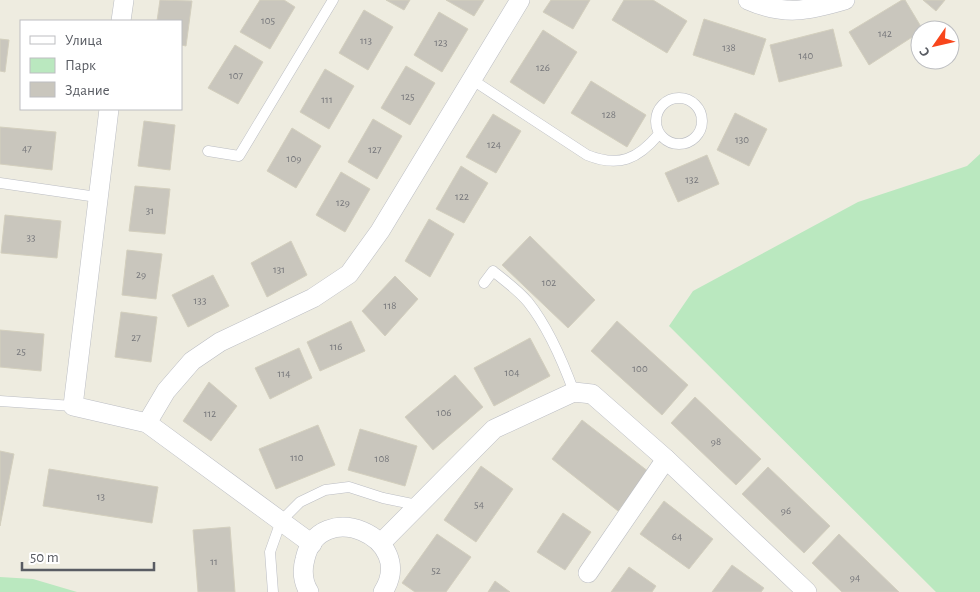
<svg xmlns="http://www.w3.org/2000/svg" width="980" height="592" font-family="'Alegreya Sans',sans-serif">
	<rect width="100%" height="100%" fill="#eeece0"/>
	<g fill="#bae8bf">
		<polygon points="980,154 980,592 936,592 669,326 693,291 858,202 967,166"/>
		<polygon points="0,577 33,579 77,592 0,592"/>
	</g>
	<g fill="#c9c6bd" stroke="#d3cfbe">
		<polygon points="160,0 192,1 186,46 181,45 181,21 157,21"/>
		<polygon points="260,0 284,0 295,7 270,49 240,32"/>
		<polygon points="386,0 410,0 404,10"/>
		<polygon points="446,0 484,0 474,16"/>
		<polygon points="551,0 590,0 573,29 543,12"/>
		<polygon points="624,0 653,0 687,21 667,53 612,20"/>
		<polygon points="902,0 905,0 923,30 869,65 849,32"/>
		<polygon points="923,0 945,0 936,11"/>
		<polygon points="364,10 393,27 368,70 339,53"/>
		<polygon points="439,12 468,29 442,72 414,55"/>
		<polygon points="704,19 766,39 754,75 693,55"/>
		<polygon points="833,29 842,66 779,82 770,45"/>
		<polygon points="543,30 577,52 544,104 510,82"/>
		<polygon points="0,39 9,40 5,72 0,71"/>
		<polygon points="235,45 263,62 238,104 208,88"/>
		<polygon points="406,66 435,83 410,125 381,108"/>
		<polygon points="325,69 354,86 329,129 300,112"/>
		<polygon points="591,81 646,115 627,147 571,113"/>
		<polygon points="735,113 767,129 749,166 717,150"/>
		<polygon points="493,114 521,131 496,173 466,157"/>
		<polygon points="373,119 402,136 377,179 348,162"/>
		<polygon points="144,121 175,125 170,170 138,166"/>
		<polygon points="0,127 56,132 52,170 0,164"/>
		<polygon points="292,128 321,146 296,188 267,171"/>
		<polygon points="707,155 719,184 678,202 665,173"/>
		<polygon points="461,166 488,183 464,223 436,209"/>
		<polygon points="341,172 370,189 345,232 316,215"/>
		<polygon points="135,186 170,189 165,234 129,231"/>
		<polygon points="5,215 61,221 57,258 1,253"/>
		<polygon points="429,219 454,234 430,277 405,261"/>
		<polygon points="530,236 595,300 568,328 502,265"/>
		<polygon points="291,241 307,275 267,297 251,263"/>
		<polygon points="127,250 162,254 156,299 122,295"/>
		<polygon points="213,275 229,306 188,327 172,295"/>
		<polygon points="395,276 418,299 385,336 362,311"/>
		<polygon points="121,312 157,317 151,362 115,357"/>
		<polygon points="351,321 365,351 320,371 307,342"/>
		<polygon points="617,321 688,385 662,415 591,351"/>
		<polygon points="0,330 44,334 41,371 0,367"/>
		<polygon points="530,338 550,376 494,406 474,368"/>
		<polygon points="299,348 312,378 270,399 255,368"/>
		<polygon points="455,375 483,407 433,450 405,417"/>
		<polygon points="209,382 237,406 211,441 183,421"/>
		<polygon points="695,397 761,459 736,485 671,423"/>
		<polygon points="582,420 649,472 618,511 552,459"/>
		<polygon points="318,425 335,465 276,489 259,449"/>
		<polygon points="360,429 417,446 405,486 348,470"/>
		<polygon points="0,451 14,454 0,526"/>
		<polygon points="481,466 513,489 476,542 444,520"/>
		<polygon points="768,467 830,526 804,553 742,494"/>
		<polygon points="49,469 158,487 152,523 43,506"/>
		<polygon points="664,501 713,539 689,569 640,534"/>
		<polygon points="563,513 591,532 565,570 537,552"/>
		<polygon points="230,527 235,592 198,592 193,530"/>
		<polygon points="437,534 471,557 446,592 415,592 402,583"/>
		<polygon points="839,534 899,592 842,592 812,563"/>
		<polygon points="732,565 764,588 761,592 712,592"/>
		<polygon points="629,567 656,586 652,592 611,592"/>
		<polygon points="495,581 510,592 488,592"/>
	</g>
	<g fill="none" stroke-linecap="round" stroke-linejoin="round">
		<defs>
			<g id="service">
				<path d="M471,79L587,155C619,168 638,159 659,134"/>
				<circle cx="679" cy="121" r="23"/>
				<polyline points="208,151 239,156 333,0"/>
				<polyline points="0,183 97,197"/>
				<path d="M484,283L493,271C505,281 518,290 528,302C548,327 563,362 574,392"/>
				<polyline points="0,401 73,406"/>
				<polyline points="273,592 270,552 281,521 300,502 325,490 349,487 383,498 417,505"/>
			</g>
			<g id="minor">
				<path d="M748,0C784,16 808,11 845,0"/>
				<polyline points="121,21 124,0"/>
				<polyline points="109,109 73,406 147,423 312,544"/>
				<polyline points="147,423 166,391 192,361 220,342 313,298 349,274 380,231 520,0"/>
				<polyline points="381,543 494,429 574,392 592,394 666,459 807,592"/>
				<polyline points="588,573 666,459"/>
				<path d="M309,592C303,582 302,570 305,559C319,496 418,537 383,592"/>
			</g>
		</defs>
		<use href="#service" stroke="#bbbdc3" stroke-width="11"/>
		<use href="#minor" stroke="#bbbdc3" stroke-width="20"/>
		<use href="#service" stroke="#fff" stroke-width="10"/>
		<use href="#minor" stroke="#fff" stroke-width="19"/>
	</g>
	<g text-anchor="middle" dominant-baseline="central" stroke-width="4" stroke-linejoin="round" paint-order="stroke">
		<g font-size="11" fill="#75767a">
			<text x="268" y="20">105</text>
			<text x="885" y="33">142</text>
			<text x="366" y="40">113</text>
			<text x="441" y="42">123</text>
			<text x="729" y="47">138</text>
			<text x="806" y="55">140</text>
			<text x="543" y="67">126</text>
			<text x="236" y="75">107</text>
			<text x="408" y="96">125</text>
			<text x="327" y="99">111</text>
			<text x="609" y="114">128</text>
			<text x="742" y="139">130</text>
			<text x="494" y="144">124</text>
			<text x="27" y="148">47</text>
			<text x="375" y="149">127</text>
			<text x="294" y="158">109</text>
			<text x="692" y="179">132</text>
			<text x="462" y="196">122</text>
			<text x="343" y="202">129</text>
			<text x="150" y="210">31</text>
			<text x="31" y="237">33</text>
			<text x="279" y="269">131</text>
			<text x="141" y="274">29</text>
			<text x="549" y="282">102</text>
			<text x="200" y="300">133</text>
			<text x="390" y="305">118</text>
			<text x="136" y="337">27</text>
			<text x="336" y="346">116</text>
			<text x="21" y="351">25</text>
			<text x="640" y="368">100</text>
			<text x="512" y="372">104</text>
			<text x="284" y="373">114</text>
			<text x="444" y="412">106</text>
			<text x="210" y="413">112</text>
			<text x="716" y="441">98</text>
			<text x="297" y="457">110</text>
			<text x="382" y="458">108</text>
			<text x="101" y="496">13</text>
			<text x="479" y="504">54</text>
			<text x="786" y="510">96</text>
			<text x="677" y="536">64</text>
			<text x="214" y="561">11</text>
			<text x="436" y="570">52</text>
			<text x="855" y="577">94</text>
		</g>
	</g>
	<rect x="20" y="20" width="162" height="90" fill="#ffffff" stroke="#bdbec1"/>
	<rect x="30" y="36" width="25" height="8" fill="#ffffff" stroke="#bdbec1"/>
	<text x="65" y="45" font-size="15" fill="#595c63">Улица</text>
	<rect x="30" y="58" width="25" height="15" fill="#bae8bf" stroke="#bdbec1"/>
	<text x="65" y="70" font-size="15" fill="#595c63">Парк</text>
	<rect x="30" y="82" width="25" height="15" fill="#c9c6bd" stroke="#bdbec1"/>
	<text x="65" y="95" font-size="15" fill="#595c63">Здание</text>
	<g transform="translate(935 45) rotate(236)"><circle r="24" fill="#ffffff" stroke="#bdbec1"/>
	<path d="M0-4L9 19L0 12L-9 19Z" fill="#f8461c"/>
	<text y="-8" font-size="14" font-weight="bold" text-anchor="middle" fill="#595c63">С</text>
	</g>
	<path d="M22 562v8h132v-8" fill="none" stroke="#595c63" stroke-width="2.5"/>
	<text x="30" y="562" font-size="15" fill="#595c63" stroke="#ffffff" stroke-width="4" paint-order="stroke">50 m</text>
</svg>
